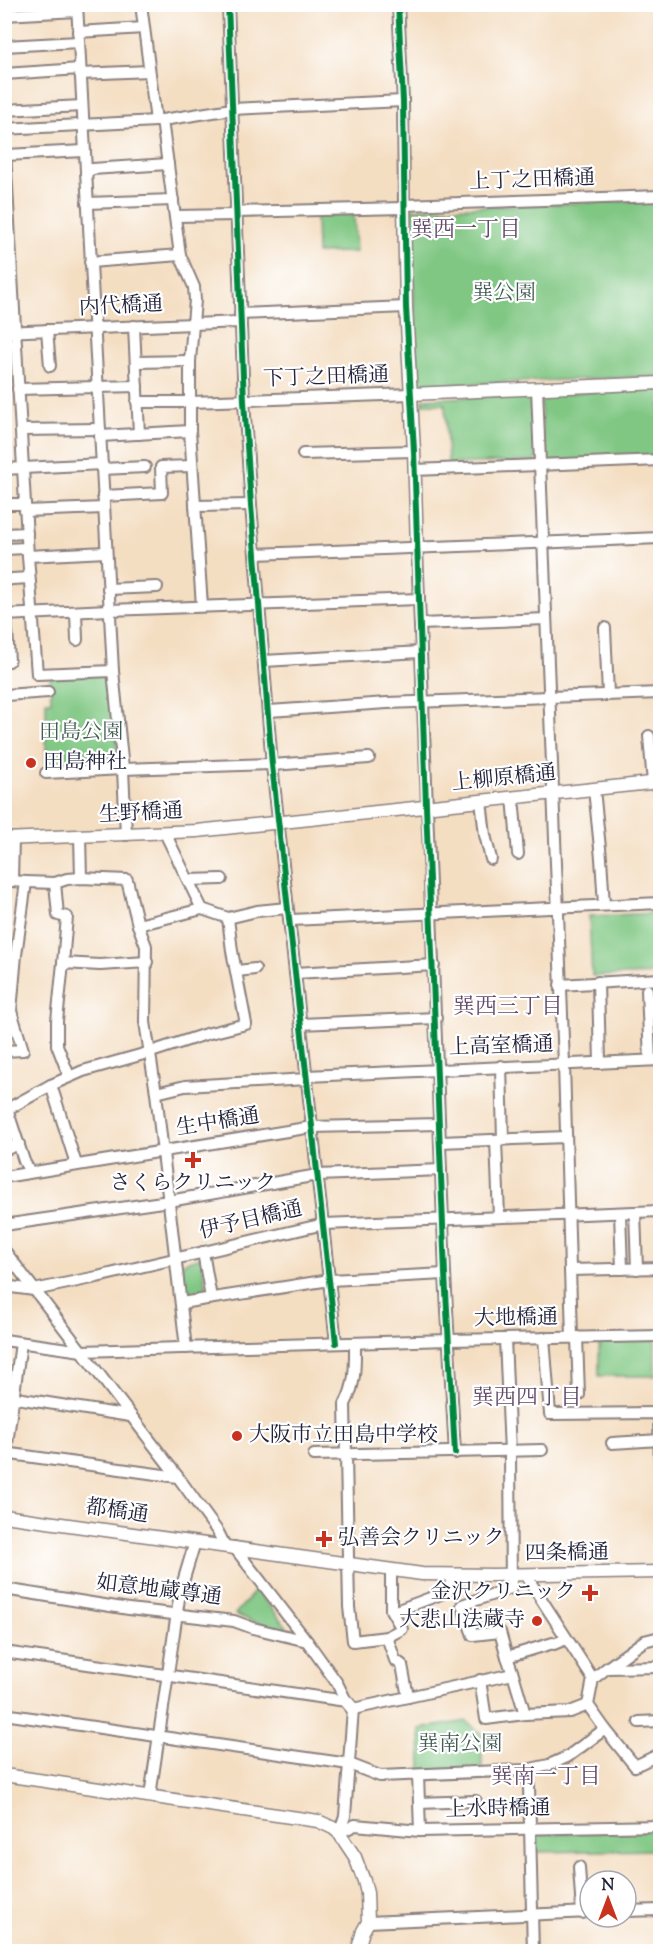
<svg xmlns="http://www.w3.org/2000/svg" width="665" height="1956" font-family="'Sorts Mill Goudy','Noto Serif JP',serif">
	<rect width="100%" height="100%" fill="#fff"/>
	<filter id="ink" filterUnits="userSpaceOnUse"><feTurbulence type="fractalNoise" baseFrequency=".0167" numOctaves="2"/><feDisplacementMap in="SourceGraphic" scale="12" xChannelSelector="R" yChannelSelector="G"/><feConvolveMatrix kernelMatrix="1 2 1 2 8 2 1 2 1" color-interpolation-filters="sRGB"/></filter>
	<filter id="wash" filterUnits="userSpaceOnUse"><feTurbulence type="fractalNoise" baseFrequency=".008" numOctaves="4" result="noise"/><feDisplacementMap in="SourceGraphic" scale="24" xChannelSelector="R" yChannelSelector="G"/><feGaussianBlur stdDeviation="1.35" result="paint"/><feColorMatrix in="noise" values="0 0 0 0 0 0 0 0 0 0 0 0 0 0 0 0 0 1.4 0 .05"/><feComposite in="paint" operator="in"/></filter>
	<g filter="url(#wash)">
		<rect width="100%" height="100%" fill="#f4dec2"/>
		<g fill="#80c783" stroke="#51745f" stroke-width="1.5">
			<polygon points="660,200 660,376 417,386 411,209"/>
			<polygon points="354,214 356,252 317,253 316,215"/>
			<polygon points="660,389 660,459 543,463 541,397 544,394"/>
			<polygon points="533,394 536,461 448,464 445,404 423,404 423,399"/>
			<polygon points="110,675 119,766 46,770 46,701 51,701 50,677"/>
			<polygon points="660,913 660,974 592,976 589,916"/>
			<polygon points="201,1257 208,1294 188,1299 183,1296 180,1267 185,1262"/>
			<polygon points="655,1339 655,1376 599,1376 599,1340"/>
			<polygon points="256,1590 287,1627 283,1629 251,1621 235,1614"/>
			<polygon points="467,1721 482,1735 482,1767 421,1771 420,1729"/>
			<polygon points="660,1830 660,1850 535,1852 535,1836 537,1834"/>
		</g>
	</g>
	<g filter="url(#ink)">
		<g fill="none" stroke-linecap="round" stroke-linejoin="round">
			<defs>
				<g id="minor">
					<polyline points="77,4 113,671 123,769 126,835"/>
					<polyline points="141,4 156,121"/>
					<polyline points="228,4 244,401 251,505 272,765 336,1343"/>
					<polyline points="398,4 403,101 404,205 660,196"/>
					<polyline points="4,15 77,11"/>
					<polyline points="78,32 144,28"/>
					<polyline points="4,46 79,42"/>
					<polyline points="4,74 80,69"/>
					<polyline points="80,74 149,71"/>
					<polyline points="4,110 82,106"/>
					<polyline points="162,120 180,255 194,287 195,300 190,361 190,431 202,606"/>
					<polyline points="4,129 156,121 232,109 403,101"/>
					<polyline points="4,134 28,556 37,674 113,671"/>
					<polyline points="6,155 84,151"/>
					<polyline points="86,173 92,169 168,164"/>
					<polyline points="87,203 173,200"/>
					<polyline points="237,212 403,208"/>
					<polyline points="175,216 237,215"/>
					<polyline points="90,262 180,255"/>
					<polyline points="240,314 406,307"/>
					<polyline points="134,326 139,434"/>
					<polyline points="47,330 50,366"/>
					<polyline points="4,332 240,322"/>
					<polyline points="136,362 190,361"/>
					<polyline points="537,388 564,1064 572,1337"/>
					<polyline points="18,389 137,386"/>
					<polyline points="137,402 191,402 411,394"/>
					<polyline points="21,430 100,429"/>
					<polyline points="100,436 190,431"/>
					<polyline points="303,454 414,451"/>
					<polyline points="4,469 102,464"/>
					<polyline points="102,469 145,467"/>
					<polyline points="415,470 660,460"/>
					<polyline points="103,496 162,493 161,467 192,466"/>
					<polyline points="4,504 25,504"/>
					<polyline points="195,506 251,505"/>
					<polyline points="25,511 104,508"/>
					<polyline points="4,534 27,533"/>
					<polyline points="417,548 445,1274 455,1453"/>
					<polyline points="4,549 27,548"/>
					<polyline points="256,554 660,538"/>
					<polyline points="28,556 106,552"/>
					<polyline points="4,581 12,579 29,578"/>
					<polyline points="108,589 157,587"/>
					<polyline points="76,612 77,640"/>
					<polyline points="4,615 109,610 419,599"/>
					<polyline points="6,615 9,661"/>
					<polyline points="420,624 546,619"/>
					<polyline points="605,628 608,694"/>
					<polyline points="264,661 421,652"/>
					<polyline points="6,695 48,692"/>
					<polyline points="269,711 387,703 660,693"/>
					<polyline points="649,736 653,783"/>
					<polyline points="272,765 369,758"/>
					<polyline points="46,773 123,769 272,764"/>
					<polyline points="594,789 601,858 604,905"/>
					<polyline points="513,797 518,854"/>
					<polyline points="481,801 485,835 491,859"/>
					<polyline points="80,836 81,878"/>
					<polyline points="189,880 222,879"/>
					<polyline points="26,882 55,883 67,879 81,878 127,880 138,925 146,946 145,1022 156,1093 186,1348"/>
					<polyline points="55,883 58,915 67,917 63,963"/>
					<polyline points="228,918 257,911 287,908"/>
					<polyline points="291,920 660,903"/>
					<polyline points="138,925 202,909"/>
					<polyline points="237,971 255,969"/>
					<polyline points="295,973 434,965"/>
					<polyline points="598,982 600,1063"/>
					<polyline points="560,985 660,979"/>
					<polyline points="647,990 650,1060"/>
					<polyline points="301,1024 436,1018"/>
					<polyline points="4,1051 23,1050 11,1011 16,955 26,882 12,881 13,838"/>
					<polyline points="501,1066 503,1139"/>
					<polyline points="69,1076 57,1045 57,1021 63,963 100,965 147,962"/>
					<polyline points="307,1076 660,1060"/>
					<polyline points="51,1085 76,1164"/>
					<polyline points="156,1093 185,1086 307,1079"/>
					<polyline points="7,1109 24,1161 30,1172"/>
					<polyline points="4,1111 51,1085 83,1071 151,1052 206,1034 246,1024 232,951 228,918 202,909 165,833"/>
					<polyline points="496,1140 499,1217"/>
					<polyline points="440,1142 566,1137"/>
					<polyline points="4,1150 19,1144"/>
					<polyline points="4,1177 312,1127 439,1124"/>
					<polyline points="635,1212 637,1269"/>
					<polyline points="620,1213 622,1269"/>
					<polyline points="4,1225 169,1201 318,1175 441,1170"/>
					<polyline points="4,1250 178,1477 218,1532 225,1546"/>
					<polyline points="203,1252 211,1298"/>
					<polyline points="570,1270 660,1268"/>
					<polyline points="4,1286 34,1290 97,1277 324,1224 660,1211"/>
					<polyline points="181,1303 330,1280 445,1274"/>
					<polyline points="577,1337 579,1395"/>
					<polyline points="544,1338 550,1414 659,1413 660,1477"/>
					<polyline points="505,1339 510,1452 511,1588 462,1605 473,1635 500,1632 507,1657"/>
					<polyline points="4,1340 82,1351 449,1340 660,1336"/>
					<path d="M355,1343C355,1365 356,1384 345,1404L349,1607L353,1641L387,1637L395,1660L402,1665L408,1697"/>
					<polyline points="4,1396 130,1416"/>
					<polyline points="612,1443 660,1440"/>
					<polyline points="4,1453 178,1477"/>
					<polyline points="314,1455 542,1450"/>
					<polyline points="4,1465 21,1343"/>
					<polyline points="234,1547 307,1641 337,1683 346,1701"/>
					<polyline points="4,1589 129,1609 234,1621 253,1628 307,1641"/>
					<polyline points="393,1612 449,1591 452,1575"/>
					<polyline points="387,1637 402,1629 391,1610 391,1570"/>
					<polyline points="4,1652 346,1701"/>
					<polyline points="607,1668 644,1641 660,1637"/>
					<polyline points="513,1674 525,1714 570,1712 588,1705"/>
					<polyline points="593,1679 607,1668 660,1667"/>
					<polyline points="480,1680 486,1719 525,1714"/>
					<polyline points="4,1714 349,1764 380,1776 526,1770 549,1765 567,1757 605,1729 588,1705 593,1679 525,1574"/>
					<polyline points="639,1722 660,1721"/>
					<polyline points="605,1729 635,1766 660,1754"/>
					<polyline points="526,1770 529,1785 533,1952"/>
					<polyline points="418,1775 420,1831"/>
					<polyline points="150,1796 180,1592 195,1542"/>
					<polyline points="419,1803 476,1801"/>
					<polyline points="339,1833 345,1816 353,1709 513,1674 507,1657 553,1643 554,1644 566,1639"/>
					<polyline points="339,1833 355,1825 420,1831 660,1826"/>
					<polyline points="579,1867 582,1913"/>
					<polyline points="626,1911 660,1910"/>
					<polyline points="368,1922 590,1912"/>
				</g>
				<g id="tertiary">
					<polyline points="404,205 406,307 414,451 417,548"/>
					<polyline points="411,394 660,383"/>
					<polyline points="4,839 197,831 660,782"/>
					<polyline points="4,1516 422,1574 493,1575 660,1572"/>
					<polyline points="346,1701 353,1709"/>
					<polyline points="4,1775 318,1821 333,1828 339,1833 355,1857 364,1881 367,1893 368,1922 363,1931 357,1952"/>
				</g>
			</defs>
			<use href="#minor" stroke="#8b807e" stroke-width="14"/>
			<use href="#tertiary" stroke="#8b807e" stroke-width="15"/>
			<use href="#minor" stroke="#fff" stroke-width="10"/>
			<use href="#tertiary" stroke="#fff" stroke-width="12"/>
			<defs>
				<g id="cycleway">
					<polyline points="228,4 244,401 251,505 272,765 336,1343"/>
					<polyline points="398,4 403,101 406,307 414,451 426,806 445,1274 455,1453"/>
				</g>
			</defs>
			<use href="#cycleway" stroke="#fff" stroke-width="10"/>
			<use href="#cycleway" stroke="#00873e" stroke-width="6"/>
		</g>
	</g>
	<g fill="#c8321e" stroke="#fff" stroke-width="2">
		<circle cx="31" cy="763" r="6"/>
		<path d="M190 1151h6v6h6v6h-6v6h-6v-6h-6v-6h6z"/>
		<circle cx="237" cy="1436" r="6"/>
		<path d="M321 1530h6v6h6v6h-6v6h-6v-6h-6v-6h6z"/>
		<path d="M587 1584h6v6h6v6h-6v6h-6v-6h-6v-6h6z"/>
		<circle cx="537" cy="1621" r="6"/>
	</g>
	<g text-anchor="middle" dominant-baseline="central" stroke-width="4.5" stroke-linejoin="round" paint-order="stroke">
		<g font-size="21" fill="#22223b" stroke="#fff">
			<text transform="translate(532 181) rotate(-2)">上丁之田橋通</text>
			<text transform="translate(121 307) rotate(-3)">内代橋通</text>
			<text transform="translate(326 378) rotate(-2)">下丁之田橋通</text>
			<text transform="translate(504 779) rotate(-6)">上柳原橋通</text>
			<text transform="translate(141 814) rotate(-3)">生野橋通</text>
			<text transform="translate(501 1047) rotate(-2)">上高室橋通</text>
			<text transform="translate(218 1123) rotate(-9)">生中橋通</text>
			<text transform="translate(251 1221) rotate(-13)">伊予目橋通</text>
			<text transform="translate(516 1319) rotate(-1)">大地橋通</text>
			<text transform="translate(117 1512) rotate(8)">都橋通</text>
			<text transform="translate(567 1554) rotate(-1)">四条橋通</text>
			<text transform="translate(159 1591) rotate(7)">如意地蔵尊通</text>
			<text transform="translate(498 1810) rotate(-1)">上水時橋通</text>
		</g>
		<g font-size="21" fill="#435c54" stroke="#fff">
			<text x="504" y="294">巽公園</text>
			<text x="81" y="733">田島公園</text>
			<text x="460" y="1745">巽南公園</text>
		</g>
		<g font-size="21" fill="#22223b" stroke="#fff" text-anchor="start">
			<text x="43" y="763">田島神社</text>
			<text x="193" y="1184" text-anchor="middle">さくらクリニック</text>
			<text x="249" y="1436">大阪市立田島中学校</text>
			<text x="338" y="1539">弘善会クリニック</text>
			<text x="576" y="1593" text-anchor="end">金沢クリニック</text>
			<text x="525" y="1621" text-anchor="end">大悲山法蔵寺</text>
		</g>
		<g font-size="22" fill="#614969" stroke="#fff">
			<text x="466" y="231">巽西一丁目</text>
			<text x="508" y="1008">巽西三丁目</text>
			<text x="527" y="1399">巽西四丁目</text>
			<text x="546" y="1778">巽南一丁目</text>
		</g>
	</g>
	<rect width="665" height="1956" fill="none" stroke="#fff" stroke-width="24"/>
	<g transform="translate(608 1899)"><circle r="28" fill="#ffffff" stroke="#a7a7b1" stroke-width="1.5"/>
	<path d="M0-4.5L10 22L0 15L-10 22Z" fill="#c8321e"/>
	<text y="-9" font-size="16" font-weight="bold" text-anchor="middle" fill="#22223b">N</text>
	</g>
</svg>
